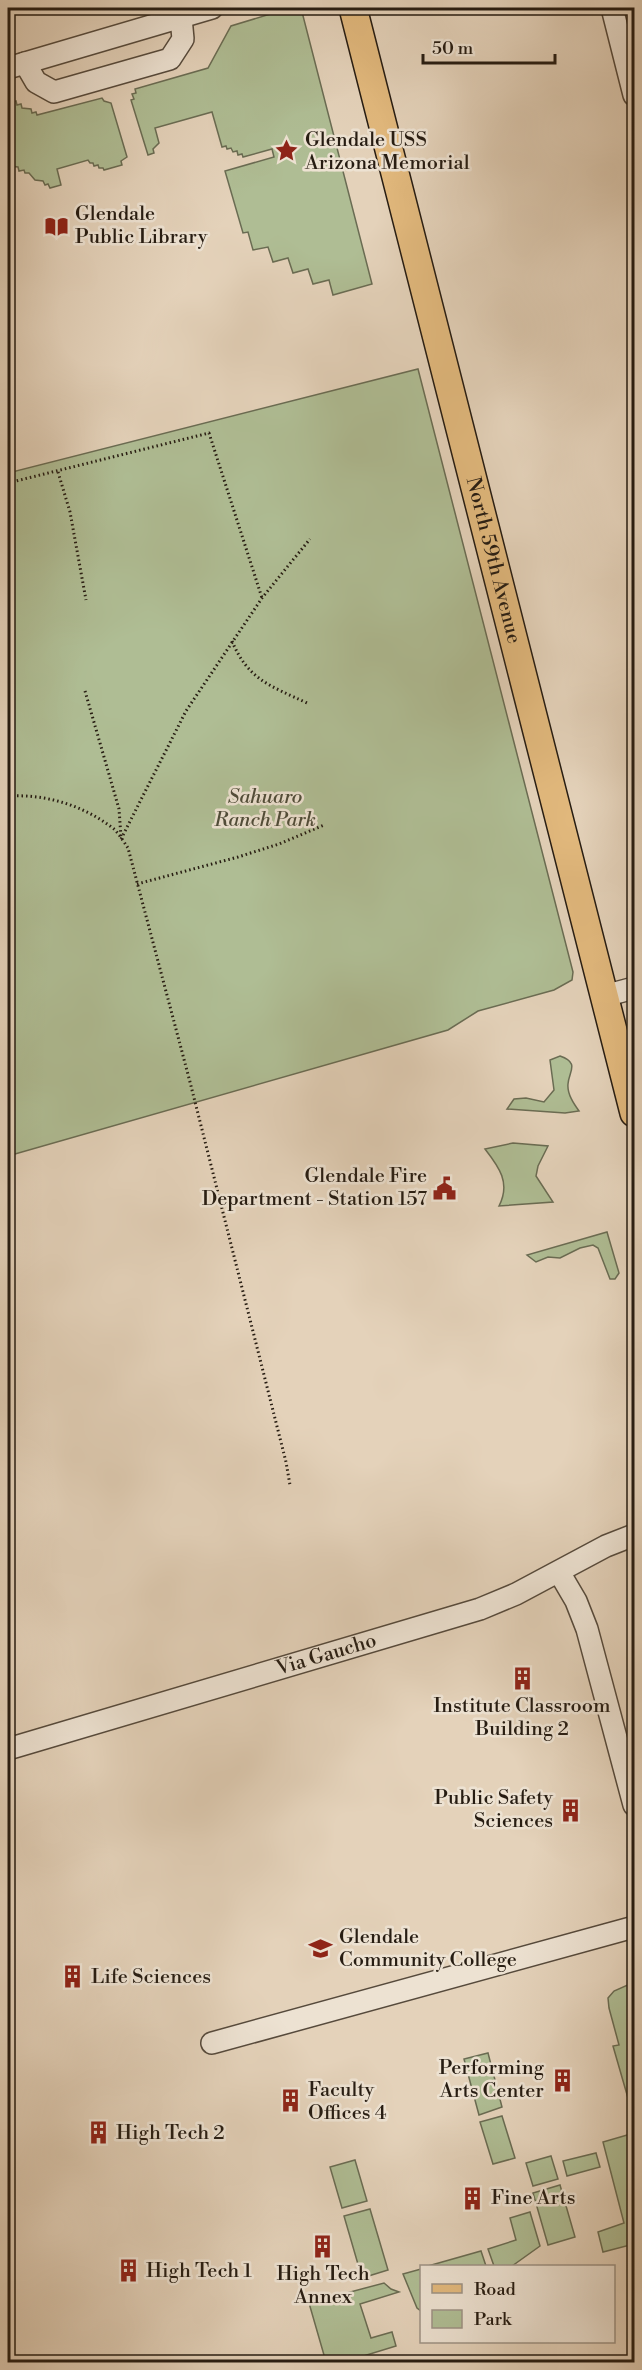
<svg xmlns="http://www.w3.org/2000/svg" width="642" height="2370" font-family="'Libre Bodoni',serif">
	<rect width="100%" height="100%" fill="#e4d2ba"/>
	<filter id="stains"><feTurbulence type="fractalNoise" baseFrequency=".00333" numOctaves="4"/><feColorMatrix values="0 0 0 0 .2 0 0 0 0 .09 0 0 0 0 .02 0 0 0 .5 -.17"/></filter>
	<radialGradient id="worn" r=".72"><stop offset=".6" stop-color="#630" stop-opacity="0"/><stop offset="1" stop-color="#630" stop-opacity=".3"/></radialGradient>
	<g fill="#afbd94" stroke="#6a6c53" stroke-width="1.5">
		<polygon points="290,8 301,8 372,284 333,295 329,280 313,284 308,269 293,273 288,258 273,262 268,247 253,250 248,232 243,233 225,171 274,157 272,149 243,157 242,154 238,155 237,151 233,152 231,148 227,149 226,146 222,147 212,112 155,128 159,143 153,149 154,153 148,155 131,100 134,99 132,94 136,93 135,89 208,68 231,26"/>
		<polygon points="11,98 12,102 16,101 17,105 21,104 22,108 31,109 32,113 36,112 37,115 102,98 104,101 111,103 127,157 121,161 122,165 104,170 103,168 99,168 98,165 94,166 93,163 90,163 88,160 57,169 61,185 50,188 48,184 45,185 43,181 35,180 29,173 25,173 24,170 19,171 18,167 9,166 8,162 8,99"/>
		<polygon points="418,369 573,972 572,980 554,990 478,1011 448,1030 8,1156 8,473"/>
		<path d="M560,1056C580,1063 569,1071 568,1084C567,1094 574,1104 579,1111L565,1113L507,1109L514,1099L526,1098L544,1102L554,1090L550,1060Z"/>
		<path d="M513,1143L548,1146L538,1166L536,1176L553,1202L499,1206C511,1183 499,1167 485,1149Z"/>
		<polygon points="607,1232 619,1273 615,1279 610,1279 598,1248 593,1245 580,1248 560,1258 548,1257 536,1262 527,1255"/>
		<polygon points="632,1983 634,1984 634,2119 613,2046 619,2045 609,2008 608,1998 614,1991"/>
		<polygon points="488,2053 502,2107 479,2115 464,2059"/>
		<polygon points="502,2116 515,2158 493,2164 480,2122"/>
		<polygon points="634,2133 634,2244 603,2252 598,2232 624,2223 603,2142"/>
		<polygon points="596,2153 600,2167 567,2176 563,2161"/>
		<polygon points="551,2156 558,2179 533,2186 526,2163"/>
		<polygon points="355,2160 367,2201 342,2208 330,2167"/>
		<polygon points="560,2185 575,2237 548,2245 533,2193"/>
		<polygon points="370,2209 388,2270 362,2278 344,2216"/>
		<polygon points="530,2212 540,2246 512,2266 494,2266 488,2249 516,2240 510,2218"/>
		<polygon points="481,2251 486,2266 428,2266"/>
		<polygon points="421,2269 422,2269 421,2311 417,2308 403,2274"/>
		<polygon points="384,2283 391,2289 399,2292 360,2304 371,2338 392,2332 396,2346 344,2362 326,2362 309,2303"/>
	</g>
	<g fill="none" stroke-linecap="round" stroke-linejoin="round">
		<defs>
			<g id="minor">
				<polyline points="612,8 634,95"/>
				<polyline points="25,63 36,82 54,92 170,59 183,39 181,18"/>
				<polyline points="8,68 212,8"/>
				<polyline points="604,996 634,988"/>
				<polyline points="559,1572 576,1601 587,1629 634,1805"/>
				<path id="s1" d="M8,1749L480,1609L516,1594L606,1546L634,1535"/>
				<polyline points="212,2043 634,1927"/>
			</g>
			<g id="major">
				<path id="s2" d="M353,8L634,1113"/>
			</g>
		</defs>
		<use href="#minor" stroke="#564a3c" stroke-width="24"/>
		<use href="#major" stroke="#261c12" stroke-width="30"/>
		<g stroke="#261c12" stroke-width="3" stroke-dasharray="1.5 3" stroke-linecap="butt">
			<polyline points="58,472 70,512 86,600"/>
			<polyline points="8,483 209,433 262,598"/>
			<path d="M232,641C248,680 271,686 307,703"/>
			<polyline points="85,691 119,809 121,837"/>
			<path d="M8,796C46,794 83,805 114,829C119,834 124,842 128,848L190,1082L286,1462L290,1485"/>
			<polyline points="121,839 186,711 262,598 310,539"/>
			<polyline points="137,884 238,857 279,844 324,825"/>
		</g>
		<use href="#minor" stroke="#ede2d2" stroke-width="21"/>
		<use href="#major" stroke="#e2b97d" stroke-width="27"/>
	</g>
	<defs>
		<symbol id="sight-bare" viewBox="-9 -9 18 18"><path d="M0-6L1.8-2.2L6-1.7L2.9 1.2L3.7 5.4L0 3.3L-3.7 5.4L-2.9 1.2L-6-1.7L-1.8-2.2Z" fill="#8f2418" stroke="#ede2d2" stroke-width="2.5" paint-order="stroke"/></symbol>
		<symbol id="library-bare" viewBox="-9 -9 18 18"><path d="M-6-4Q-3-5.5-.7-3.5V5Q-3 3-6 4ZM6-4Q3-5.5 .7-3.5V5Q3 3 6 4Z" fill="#8f2418" stroke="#ede2d2" stroke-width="2.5" paint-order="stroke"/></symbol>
		<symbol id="civic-bare" viewBox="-9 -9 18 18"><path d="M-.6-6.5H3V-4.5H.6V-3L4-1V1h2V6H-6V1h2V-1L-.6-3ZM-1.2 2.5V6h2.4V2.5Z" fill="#8f2418" stroke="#ede2d2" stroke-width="2.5" paint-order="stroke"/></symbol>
		<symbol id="building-bare" viewBox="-9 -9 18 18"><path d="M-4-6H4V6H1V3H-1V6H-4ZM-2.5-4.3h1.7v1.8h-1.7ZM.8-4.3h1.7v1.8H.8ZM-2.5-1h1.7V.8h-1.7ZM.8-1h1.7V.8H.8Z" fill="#8f2418" stroke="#ede2d2" stroke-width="2.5" paint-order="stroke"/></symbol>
		<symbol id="university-bare" viewBox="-9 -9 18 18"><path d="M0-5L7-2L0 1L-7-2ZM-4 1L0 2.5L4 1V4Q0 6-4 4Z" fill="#8f2418" stroke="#ede2d2" stroke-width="2.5" paint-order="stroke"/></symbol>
	</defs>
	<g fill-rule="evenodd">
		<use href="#sight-bare" x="270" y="134" width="33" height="33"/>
		<use href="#library-bare" x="40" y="210" width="33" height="33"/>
		<use href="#civic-bare" x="428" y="1172" width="33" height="33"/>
		<use href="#building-bare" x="506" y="1662" width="33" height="33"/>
		<use href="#building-bare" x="554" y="1794" width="33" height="33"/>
		<use href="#university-bare" x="304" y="1932" width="33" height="33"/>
		<use href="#building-bare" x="56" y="1960" width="33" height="33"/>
		<use href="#building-bare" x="546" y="2064" width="33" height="33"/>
		<use href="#building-bare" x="274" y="2084" width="33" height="33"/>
		<use href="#building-bare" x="82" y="2116" width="33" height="33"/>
		<use href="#building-bare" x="456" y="2182" width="33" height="33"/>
		<use href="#building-bare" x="306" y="2230" width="33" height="33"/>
		<use href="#building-bare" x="112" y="2254" width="33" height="33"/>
	</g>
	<g text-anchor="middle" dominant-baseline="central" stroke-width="5" stroke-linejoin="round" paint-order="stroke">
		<g font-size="20" fill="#261c12" stroke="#ede2d2" text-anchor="start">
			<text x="305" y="140">Glendale USS<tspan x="305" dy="23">Arizona Memorial</tspan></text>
			<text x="75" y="214">Glendale<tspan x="75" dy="23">Public Library</tspan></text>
			<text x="427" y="1176" text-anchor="end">Glendale Fire<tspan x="427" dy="23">Department - Station 157</tspan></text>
			<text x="522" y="1706" text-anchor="middle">Institute Classroom<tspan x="522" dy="23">Building 2</tspan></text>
			<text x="553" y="1798" text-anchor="end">Public Safety<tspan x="553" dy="23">Sciences</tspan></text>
			<text x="339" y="1937">Glendale<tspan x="339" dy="23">Community College</tspan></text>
			<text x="91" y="1977">Life Sciences</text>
			<text x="544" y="2068" text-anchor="end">Performing<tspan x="544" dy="23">Arts Center</tspan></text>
			<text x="308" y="2090">Faculty<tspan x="308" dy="23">Offices 4</tspan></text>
			<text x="116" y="2133">High Tech 2</text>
			<text x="491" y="2198">Fine Arts</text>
			<text x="146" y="2271">High Tech 1</text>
			<text x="323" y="2274" text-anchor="middle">High Tech<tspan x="323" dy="23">Annex</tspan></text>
		</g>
		<g font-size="20" fill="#261c12" stroke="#ede2d2">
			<text stroke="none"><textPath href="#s2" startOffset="570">North 59th Avenue</textPath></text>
			<text stroke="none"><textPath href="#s1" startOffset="332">Via Gaucho</textPath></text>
		</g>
		<g font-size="20" font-style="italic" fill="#4f4c39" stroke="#ede2d2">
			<text x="265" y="797">Sahuaro<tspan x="265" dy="23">Ranch Park</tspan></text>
		</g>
	</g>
	<rect width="642" height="2370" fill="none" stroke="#e4d2ba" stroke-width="30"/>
	<rect x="9" y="9" width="624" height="2352" fill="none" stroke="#261c12" stroke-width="3"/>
	<rect x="15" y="15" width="612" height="2340" fill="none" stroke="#261c12" stroke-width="1.5"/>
	<rect x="420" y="2265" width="195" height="78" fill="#ede2d2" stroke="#9d9385" stroke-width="1.5"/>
	<rect x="432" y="2284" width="30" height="9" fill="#e2b97d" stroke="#9d9385" stroke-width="1.5"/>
	<text x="474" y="2295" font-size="18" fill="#261c12">Road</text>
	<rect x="432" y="2310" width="30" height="18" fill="#afbd94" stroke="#9d9385" stroke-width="1.5"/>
	<text x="474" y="2325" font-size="18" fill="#261c12">Park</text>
	<path d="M423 54v9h132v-9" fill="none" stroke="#261c12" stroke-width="3"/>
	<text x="432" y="54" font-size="18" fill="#261c12" stroke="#ede2d2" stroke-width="4.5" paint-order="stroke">50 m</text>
	<rect width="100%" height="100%" filter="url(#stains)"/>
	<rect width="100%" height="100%" fill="url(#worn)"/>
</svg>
